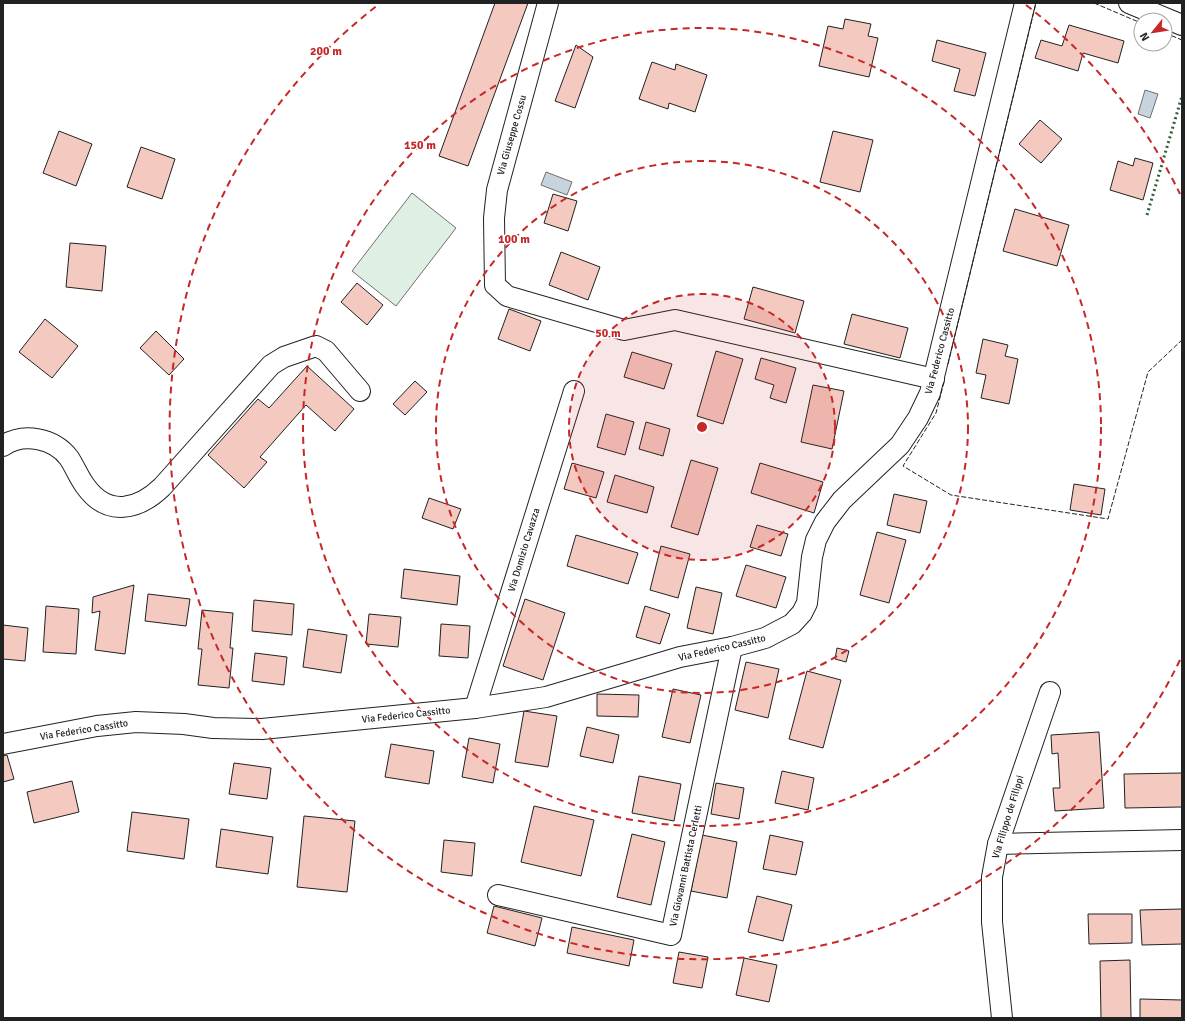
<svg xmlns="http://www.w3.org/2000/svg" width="1185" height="1021" font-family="Signika,sans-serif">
	<rect width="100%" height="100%" fill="#fff"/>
	<polygon fill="#e0efe3" stroke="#6f6f6f" points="412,193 456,228 396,306 352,271"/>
	<g fill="#c7d3dd" stroke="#6f6f6f">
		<polygon points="1145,90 1158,94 1150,118 1138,114"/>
		<polygon points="546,172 572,182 567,195 541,185"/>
	</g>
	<g fill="#f3c9c0" stroke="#222">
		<polygon points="495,3 528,3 468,166 439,156"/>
		<polygon points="845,19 871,24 868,36 878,38 869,77 819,66 828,26 843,29"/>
		<polygon points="1069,25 1124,41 1118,63 1083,53 1078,71 1035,58 1041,40 1062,46"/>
		<polygon points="937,40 986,53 975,96 954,91 960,69 932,61"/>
		<polygon points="576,45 593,57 575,108 555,101"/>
		<polygon points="652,62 675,70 676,64 707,75 695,112 669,103 668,109 639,99"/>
		<polygon points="1040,120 1062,139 1041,163 1019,144"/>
		<polygon points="59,131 92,144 76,186 43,173"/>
		<polygon points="833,131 873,140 860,192 820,182"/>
		<polygon points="141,147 175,159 162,199 127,187"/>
		<polygon points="1135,158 1153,163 1143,200 1110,190 1118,161 1133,166"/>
		<polygon points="553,194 577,201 568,231 544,223"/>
		<polygon points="1015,209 1069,225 1057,266 1003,251"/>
		<polygon points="70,243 106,246 102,291 66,287"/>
		<polygon points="561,252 600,267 588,300 549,285"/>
		<polygon points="357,283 383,305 367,325 341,302"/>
		<polygon points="753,287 804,301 795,333 744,319"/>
		<polygon points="509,309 541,321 530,351 498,339"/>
		<polygon points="852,314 908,328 900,358 844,344"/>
		<polygon points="45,319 78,346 52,378 19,352"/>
		<polygon points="156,331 184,359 169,375 140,348"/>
		<polygon points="983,339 1008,345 1005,356 1018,359 1009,404 981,398 986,375 976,373"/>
		<polygon points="716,351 743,359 723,424 697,416"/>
		<polygon points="632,352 672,364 664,389 624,377"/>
		<polygon points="761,358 796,368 786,403 770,398 774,385 755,379"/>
		<polygon points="307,366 354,409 335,431 306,405 260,457 267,462 244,488 208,455 258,399 269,408"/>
		<polygon points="415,381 427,392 405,415 393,404"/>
		<polygon points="813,385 844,391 832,449 801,442"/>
		<polygon points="606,414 634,422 625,455 597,447"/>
		<polygon points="646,422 670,429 663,456 639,449"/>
		<polygon points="691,460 718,468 698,535 671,527"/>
		<polygon points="572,463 604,472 596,498 564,489"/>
		<polygon points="760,463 823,482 814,513 751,493"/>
		<polygon points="615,475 654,487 647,513 607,502"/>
		<polygon points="1074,484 1105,489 1101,515 1070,510"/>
		<polygon points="894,494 927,501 920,533 887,525"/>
		<polygon points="429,498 461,509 453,529 422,518"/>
		<polygon points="757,525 788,534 781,556 750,547"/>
		<polygon points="877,532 906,540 889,603 860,595"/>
		<polygon points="576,535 638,553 628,584 567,566"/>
		<polygon points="661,546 690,554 678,598 650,590"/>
		<polygon points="746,565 786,577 776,608 736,596"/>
		<polygon points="404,569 460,576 457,605 401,598"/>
		<polygon points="134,585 125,654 95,650 100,611 92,613 93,597"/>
		<polygon points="696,587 722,593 713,634 687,628"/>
		<polygon points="148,594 190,599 186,626 145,621"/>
		<polygon points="525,599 565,613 543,680 503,666"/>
		<polygon points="254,600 294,604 292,635 252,631"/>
		<polygon points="46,606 79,609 76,654 43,652"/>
		<polygon points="645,606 670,614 660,644 636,637"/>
		<polygon points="202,610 233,613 230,648 233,648 229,688 198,685 202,649 198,649"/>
		<polygon points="369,614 401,617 398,647 366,644"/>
		<polygon points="441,624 470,626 468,658 439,656"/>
		<polygon points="3,625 28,628 25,661 3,659"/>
		<polygon points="308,629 347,635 341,673 303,667"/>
		<polygon points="837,648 849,651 846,662 835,659"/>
		<polygon points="255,653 287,657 284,685 252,681"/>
		<polygon points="746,662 779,669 768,718 735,710"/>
		<polygon points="807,671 841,680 823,748 789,739"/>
		<polygon points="673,689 701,695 690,743 662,737"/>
		<polygon points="597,694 639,695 638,717 597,716"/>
		<polygon points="524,711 557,716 548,767 515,762"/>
		<polygon points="587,727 619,735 613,763 580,756"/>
		<polygon points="1099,732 1104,808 1055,811 1053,788 1060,788 1058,753 1052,754 1051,735"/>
		<polygon points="469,738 500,744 493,783 462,777"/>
		<polygon points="391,744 434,751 429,784 385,777"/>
		<polygon points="7,755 14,779 3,782 3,756"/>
		<polygon points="234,763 271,768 267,799 229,794"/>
		<polygon points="782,771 814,778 808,810 775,803"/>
		<polygon points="1182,773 1182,807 1125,808 1124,774"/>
		<polygon points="639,776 681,784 674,821 632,813"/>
		<polygon points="72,781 79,812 34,823 27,792"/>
		<polygon points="716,783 744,788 739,819 711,814"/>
		<polygon points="534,806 594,820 581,876 521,862"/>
		<polygon points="132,812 189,819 184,859 127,851"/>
		<polygon points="304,816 355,821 347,892 297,887"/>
		<polygon points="221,829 273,837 268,874 216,867"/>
		<polygon points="632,834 665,842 651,905 617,897"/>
		<polygon points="702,835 737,842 727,898 691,891"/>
		<polygon points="770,835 803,842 796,875 763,869"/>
		<polygon points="444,840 475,843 472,876 441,872"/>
		<polygon points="757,896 792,905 783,941 748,932"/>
		<polygon points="494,906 542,918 535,946 487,933"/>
		<polygon points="1182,909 1182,944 1142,945 1140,910"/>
		<polygon points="1088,914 1132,914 1132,943 1089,944"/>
		<polygon points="572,927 634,940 629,966 567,953"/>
		<polygon points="679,952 708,957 702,988 673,983"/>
		<polygon points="744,958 777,965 769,1002 736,995"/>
		<polygon points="1130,960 1131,1018 1101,1018 1100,961"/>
		<polygon points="1140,999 1182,1000 1182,1018 1140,1018"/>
	</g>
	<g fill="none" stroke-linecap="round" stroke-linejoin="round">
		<defs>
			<g id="minor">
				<polyline points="548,3 497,190 494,218 495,285 507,296 624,330 675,320 934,379"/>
				<polyline points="1129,3 1182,25"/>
				<path d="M3,446C23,432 54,438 69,458C75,467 79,478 86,487C108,517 138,510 162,487L271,365L284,357L316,346L326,351L360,391"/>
				<polyline points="475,708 574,391"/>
				<polyline points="3,744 97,726 136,722 184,724 213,728 262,729 475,708 546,697 680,657 732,647 765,638 792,624 802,613 807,603 812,557 816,540 825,522 842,500 900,445 918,418 930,393 1025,3"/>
				<polyline points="998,844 1182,840"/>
				<polyline points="498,895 671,935 732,647"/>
				<polyline points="1002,1018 992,922 992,877 998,844 1050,692"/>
			</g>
		</defs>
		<use href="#minor" stroke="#222" stroke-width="22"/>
		<use href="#minor" stroke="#fff" stroke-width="20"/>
		<polyline stroke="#2f5e38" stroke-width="3" stroke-dasharray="2 3" stroke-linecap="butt" points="1147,215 1182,96"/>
		<g stroke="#222" stroke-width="1" stroke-dasharray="5 2" stroke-linecap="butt">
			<polyline points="1094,3 1141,23"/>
			<polyline points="1165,33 1182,40"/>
			<polyline points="948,364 1036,3"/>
			<polyline points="944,382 936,413 903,466 951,495 1108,519 1148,372 1182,340"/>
		</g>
	</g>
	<circle cx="702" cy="427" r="133" fill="#c62828" fill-opacity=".12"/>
	<g fill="none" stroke="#c62828" stroke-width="2" stroke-dasharray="7 5">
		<circle cx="702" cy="427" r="133"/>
		<circle cx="702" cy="427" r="266"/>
		<circle cx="702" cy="427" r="399"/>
		<path d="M1180 660A532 532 0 1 1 378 5M1026 5A532 532 0 0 1 1180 194"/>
	</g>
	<g text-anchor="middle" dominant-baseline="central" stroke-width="3" stroke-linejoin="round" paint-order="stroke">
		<g font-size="10" fill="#222" stroke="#fff">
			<text transform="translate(512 135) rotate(-74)">Via Giuseppe Cossu</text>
			<text transform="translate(940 351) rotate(-75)">Via Federico Cassitto</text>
			<text transform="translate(524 550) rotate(-73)">Via Domizio Cavazza</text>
			<text transform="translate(722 648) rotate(-13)">Via Federico Cassitto</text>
			<text transform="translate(406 715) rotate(-6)">Via Federico Cassitto</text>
			<text transform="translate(84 730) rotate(-9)">Via Federico Cassitto</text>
			<text transform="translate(1008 817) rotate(-73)">Via Filippo de Filippi</text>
			<text transform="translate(686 866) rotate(-78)">Via Giovanni Battista Cerletti</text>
		</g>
	</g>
	<circle cx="702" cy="427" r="6" fill="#c62828" stroke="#fff" stroke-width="2"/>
	<g font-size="12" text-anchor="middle" font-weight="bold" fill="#c62828" stroke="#fff" stroke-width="3" stroke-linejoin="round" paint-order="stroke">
		<text x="326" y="55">200 m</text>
		<text x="420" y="149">150 m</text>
		<text x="514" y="243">100 m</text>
		<text x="608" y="337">50 m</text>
	</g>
	<rect width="1185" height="1021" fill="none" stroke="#222222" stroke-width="8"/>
	<g transform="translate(1153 32) rotate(240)"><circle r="19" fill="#ffffff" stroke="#a7a7a7"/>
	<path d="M0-3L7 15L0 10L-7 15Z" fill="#c62828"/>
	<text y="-6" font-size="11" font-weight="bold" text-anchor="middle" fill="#222222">N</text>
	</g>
</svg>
